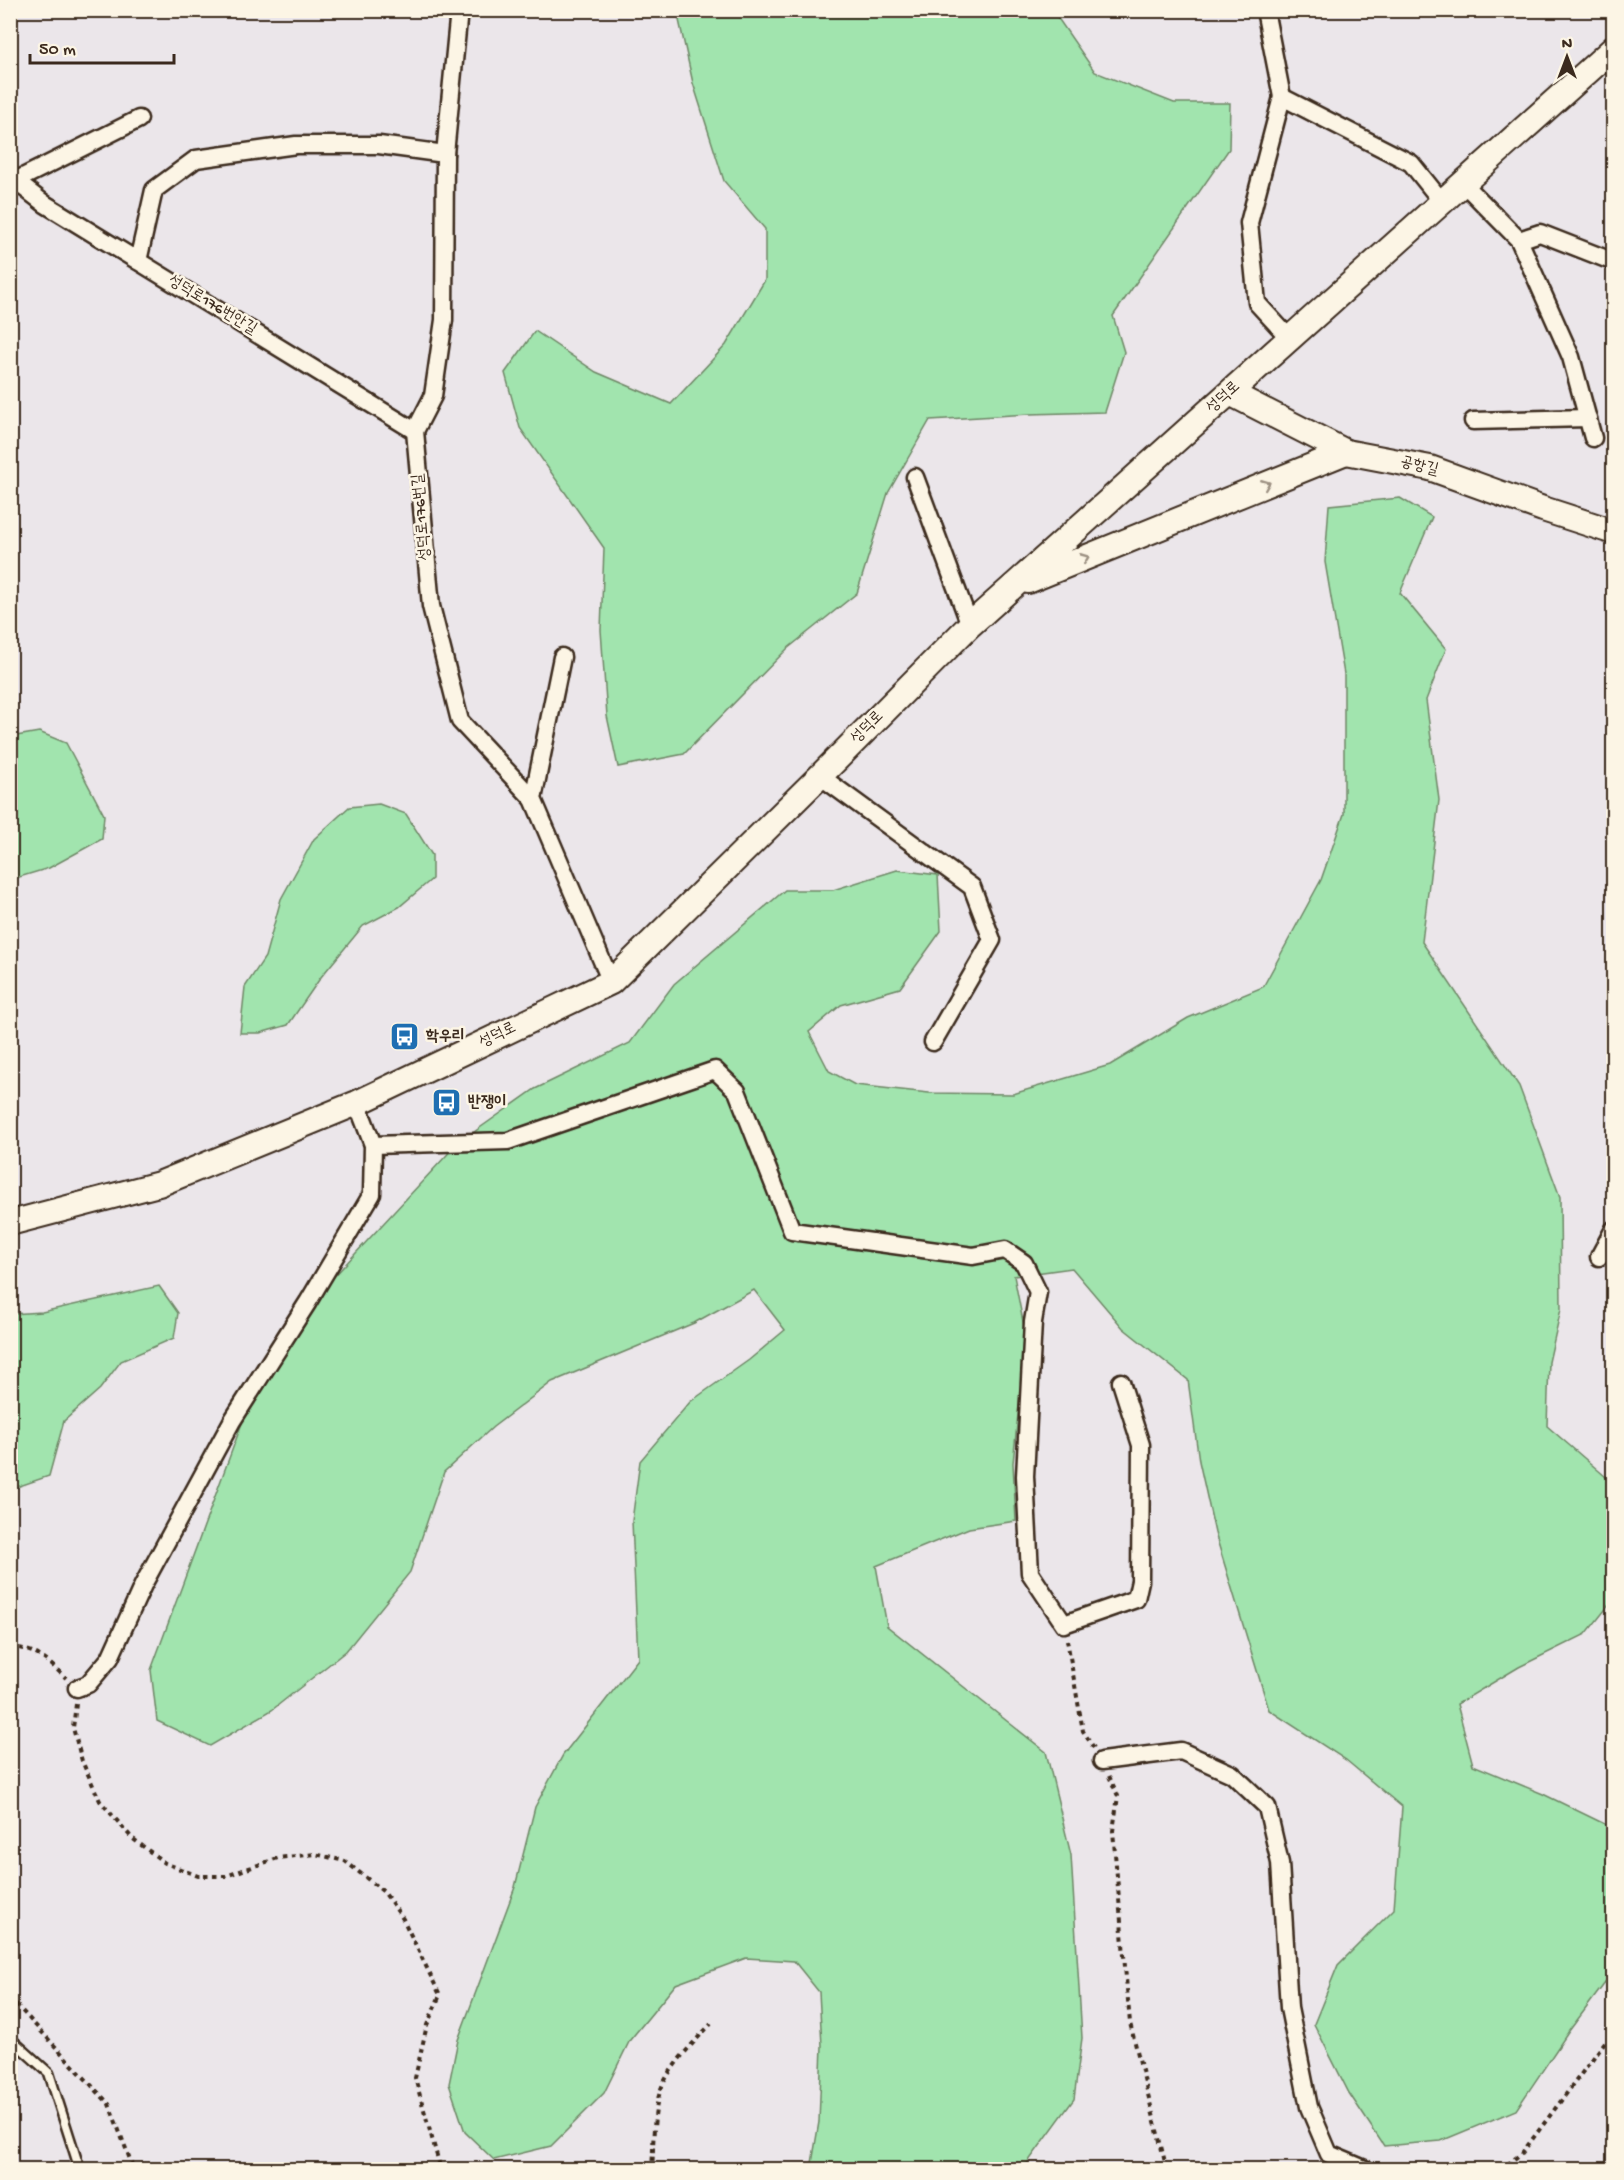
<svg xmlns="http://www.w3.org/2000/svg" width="1624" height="2180" font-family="'Gochi Hand','Poor Story',sans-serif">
	<rect width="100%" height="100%" fill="#ebe6ea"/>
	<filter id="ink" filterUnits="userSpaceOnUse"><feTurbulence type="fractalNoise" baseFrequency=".0167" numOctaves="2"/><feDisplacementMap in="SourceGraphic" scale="12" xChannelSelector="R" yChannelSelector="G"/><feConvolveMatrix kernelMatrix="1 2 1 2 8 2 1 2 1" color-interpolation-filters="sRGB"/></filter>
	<g filter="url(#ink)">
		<g fill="#a1e4ae" stroke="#6e8766" stroke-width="1.5">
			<polygon points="677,11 1053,11 1095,72 1174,103 1230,103 1229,149 1113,316 1124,352 1105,412 1029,414 930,420 888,493 857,593 787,649 684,754 618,767 607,716 601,630 604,548 520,428 505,373 535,331 596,372 671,404 726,345 765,280 765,229 724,181 693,83"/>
			<polygon points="1400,498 1432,517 1400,593 1446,649 1426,700 1439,800 1422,942 1519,1086 1560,1197 1561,1309 1549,1362 1547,1426 1613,1483 1613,1600 1586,1634 1519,1667 1457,1704 1473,1765 1543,1794 1613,1828 1613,1976 1611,1975 1569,2031 1516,2110 1441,2141 1384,2146 1349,2093 1314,2024 1338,1965 1394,1909 1402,1807 1346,1760 1269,1710 1215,1533 1199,1461 1188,1380 1123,1328 1072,1268 1014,1276 1026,1337 1013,1463 1016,1521 969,1528 876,1566 887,1626 1046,1752 1071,1855 1082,2038 1074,2099 1023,2169 811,2169 819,2122 822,2046 819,1992 794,1961 746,1958 676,1984 630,2040 604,2093 551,2146 494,2160 465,2132 449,2084 458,2040 515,1887 535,1807 563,1755 638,1659 632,1521 640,1461 690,1402 749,1360 785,1330 754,1290 694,1323 552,1382 493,1427 444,1472 410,1572 346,1651 272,1710 210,1746 157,1721 151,1670 259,1377 330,1281 457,1144 535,1089 630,1043 674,984 785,890 833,890 897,870 938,875 941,931 900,988 841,1005 809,1032 829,1071 855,1085 929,1093 1013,1094 1110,1065 1188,1018 1263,987 1321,880 1344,814 1344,674 1325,562 1329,505"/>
			<polygon points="39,732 66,743 104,815 102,839 49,868 13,879 10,875 11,737"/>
			<polygon points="379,804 406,814 432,855 432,879 399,907 363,926 321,977 288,1025 260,1033 240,1033 245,987 265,957 281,899 314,839 349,807"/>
			<polygon points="159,1286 178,1313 174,1338 121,1361 100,1389 64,1421 49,1476 11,1489 11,1314 42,1312"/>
		</g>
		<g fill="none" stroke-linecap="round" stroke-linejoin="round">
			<defs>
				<polyline id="lane" points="10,2038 49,2073 80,2170"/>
				<g id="street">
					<polyline points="459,10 445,154 444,320 433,396 415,431 431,606 460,721 533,799 611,982"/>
					<polyline points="1265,10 1282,97"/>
					<polyline points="10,177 45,204 415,431"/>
					<polyline points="15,181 139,119"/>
					<polyline points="1464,184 1519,240 1571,357 1593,438"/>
					<polyline points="1519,240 1540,233 1614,262"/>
					<polyline points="138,261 154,190 196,159 296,145 379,145 445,154"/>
					<polyline points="1290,339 1257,303 1249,223 1282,97 1411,163 1443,203"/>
					<polyline points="1473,421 1588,418"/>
					<polyline points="915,477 970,625"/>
					<polyline points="820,776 972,887 992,940 933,1042"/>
					<polyline points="533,799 562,657"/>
					<polyline points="373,1145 508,1141 715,1070 737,1091 792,1231 973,1256 1005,1250 1024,1263 1038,1292 1033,1322 1025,1476 1030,1573 1064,1624 1136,1599 1140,1581 1141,1445 1121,1382"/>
					<polyline points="1599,1257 1614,1229"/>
					<polyline points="77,1688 88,1684 110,1658 143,1585 232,1421 308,1302 372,1194 373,1145 357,1103"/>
					<polyline points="1102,1761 1181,1751 1232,1774 1267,1807 1280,1863 1289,2008 1309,2107 1329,2154 1367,2170"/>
				</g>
				<g id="secondary">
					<polyline points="1230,393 1346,452 1430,468 1543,509 1614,532"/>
					<polyline points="1028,581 1346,452"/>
					<polyline points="10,1223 159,1184 357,1103 611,982 820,776 970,625 1614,48"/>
				</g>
			</defs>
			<use href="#lane" stroke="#3b2a1e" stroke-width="13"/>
			<use href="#street" stroke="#3b2a1e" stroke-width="21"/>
			<use href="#secondary" stroke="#3b2a1e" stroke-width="28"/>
			<g stroke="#3b2a1e" stroke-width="4" stroke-dasharray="4.5 4.5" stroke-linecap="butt">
				<polyline points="1067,1640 1083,1731 1094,1748"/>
				<path d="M10,1647C35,1648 49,1662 66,1678"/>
				<polyline points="76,1704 73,1728 82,1761 100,1801 132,1838 165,1863 198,1876 226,1876 278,1858 315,1854 345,1861 384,1892 403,1919 440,1995 427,2025 415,2078 441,2170"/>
				<polyline points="1109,1776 1118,1796 1113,1831 1130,2023 1167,2170"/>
				<polyline points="10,1998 109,2104 134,2170"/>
				<path d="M652,2170C654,2143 652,2106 664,2082C676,2060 694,2042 711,2024"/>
				<polyline points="1500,2170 1522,2153 1614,2030"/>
			</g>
			<use href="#lane" stroke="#fcf5e5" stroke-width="8"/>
			<use href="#street" stroke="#fcf5e5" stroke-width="16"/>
			<use href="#secondary" stroke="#fcf5e5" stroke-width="24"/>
		</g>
		<defs><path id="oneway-chevron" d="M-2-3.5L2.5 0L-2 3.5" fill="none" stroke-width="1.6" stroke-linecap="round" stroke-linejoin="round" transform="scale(1.5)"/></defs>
		<g stroke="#9c9082">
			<use href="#oneway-chevron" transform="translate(1266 484) rotate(-22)"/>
			<use href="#oneway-chevron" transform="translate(1085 558) rotate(-22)"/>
		</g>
	</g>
	<defs>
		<symbol id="bus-square" viewBox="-11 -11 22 22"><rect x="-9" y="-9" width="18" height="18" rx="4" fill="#1f6fb2" stroke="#fcf5e5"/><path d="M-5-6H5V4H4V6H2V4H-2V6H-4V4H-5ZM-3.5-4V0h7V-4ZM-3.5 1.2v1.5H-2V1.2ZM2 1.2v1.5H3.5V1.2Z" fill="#fff"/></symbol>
	</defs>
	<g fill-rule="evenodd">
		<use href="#bus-square" x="388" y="1020" width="33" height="33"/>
		<use href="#bus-square" x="430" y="1086" width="33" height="33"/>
	</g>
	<g text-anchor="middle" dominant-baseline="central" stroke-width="5" stroke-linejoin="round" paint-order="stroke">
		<g font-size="16" fill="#3b2a1e" stroke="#fcf5e5">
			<text transform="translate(212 306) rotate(31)">성덕로176번안길</text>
			<text transform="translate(1224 398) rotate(-42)">성덕로</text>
			<text transform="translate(1419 467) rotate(14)">공항길</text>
			<text transform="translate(423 517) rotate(-95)">성덕로176번길</text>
			<text transform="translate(868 728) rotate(-45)">성덕로</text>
			<text transform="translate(498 1036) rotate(-26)">성덕로</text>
		</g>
		<g font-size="16" font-weight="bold" fill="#3b2a1e" stroke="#fcf5e5" text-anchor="start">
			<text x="426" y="1037">학우리</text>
			<text x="468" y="1103">반쟁이</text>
		</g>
	</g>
	<rect width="1624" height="2180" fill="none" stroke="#fcf5e5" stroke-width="36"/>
	<rect x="18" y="18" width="1588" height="2144" fill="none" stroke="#3b2a1e" stroke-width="2" filter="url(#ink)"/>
	<g transform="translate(1567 57)" stroke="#fcf5e5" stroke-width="4.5" paint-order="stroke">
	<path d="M0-4.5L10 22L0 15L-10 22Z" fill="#3b2a1e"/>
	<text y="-9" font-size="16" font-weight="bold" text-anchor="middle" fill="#3b2a1e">N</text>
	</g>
	<path d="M30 54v9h144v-9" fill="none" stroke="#3b2a1e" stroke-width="3"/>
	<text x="39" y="54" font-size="18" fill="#3b2a1e" stroke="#fcf5e5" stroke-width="4.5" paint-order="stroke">50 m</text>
</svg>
